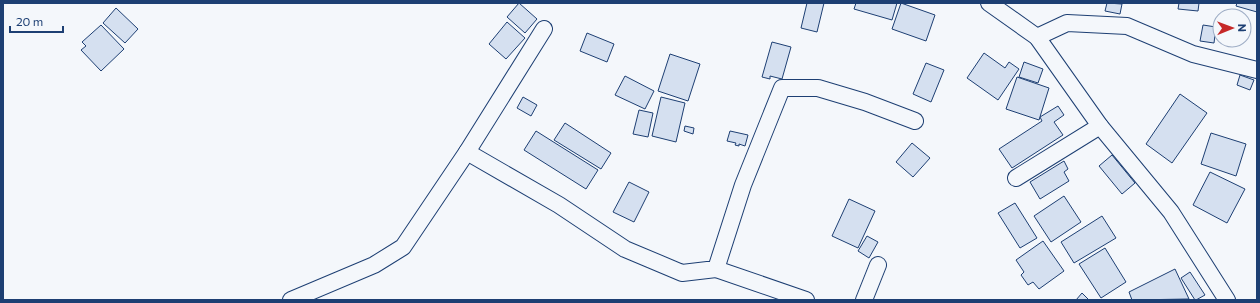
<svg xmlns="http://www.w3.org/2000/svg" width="1260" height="303" font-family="Commissioner,sans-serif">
	<rect width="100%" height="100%" fill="#f4f7fb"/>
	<g fill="#d5e0f0" stroke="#1d3f73">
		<polygon points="519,3 537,19 525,33 507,17"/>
		<polygon points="807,3 824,3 817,32 801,28"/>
		<polygon points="856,3 897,3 892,20 854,9"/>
		<polygon points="901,3 935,15 926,41 892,29"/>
		<polygon points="1107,3 1122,4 1120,14 1105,11"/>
		<polygon points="1179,3 1199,3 1198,11 1178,9"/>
		<polygon points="1237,3 1257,3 1257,12 1236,6"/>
		<polygon points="116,8 138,29 125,43 103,23"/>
		<polygon points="507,22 525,38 506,59 489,44"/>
		<polygon points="101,25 124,49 101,71 81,50 86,46 82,42"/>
		<polygon points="1203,25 1216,27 1214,43 1200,41"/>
		<polygon points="587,33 614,44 607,62 580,51"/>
		<polygon points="772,42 791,47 782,79 770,76 770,79 762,77"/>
		<polygon points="984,53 1005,68 1009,62 1019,69 998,100 967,78"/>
		<polygon points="670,54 700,64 688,101 658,91"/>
		<polygon points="1024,62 1043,69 1038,83 1019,77"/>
		<polygon points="926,63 944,70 931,102 913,94"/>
		<polygon points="1240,75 1254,80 1250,90 1237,85"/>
		<polygon points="625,76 654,91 645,109 615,95"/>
		<polygon points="1017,77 1049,88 1039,120 1006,109"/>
		<polygon points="1180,94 1207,113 1172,163 1146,144"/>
		<polygon points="523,97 537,105 531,116 517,108"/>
		<polygon points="661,97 685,103 676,142 652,136"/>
		<polygon points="1058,106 1064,115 1054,122 1063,135 1012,168 999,149 1042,121 1040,117"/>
		<polygon points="639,110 653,113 648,137 633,134"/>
		<polygon points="565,123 611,153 601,169 554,140"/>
		<polygon points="685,126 694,128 693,134 684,131"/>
		<polygon points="536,131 598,170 586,189 524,150"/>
		<polygon points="730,131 748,135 745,146 739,144 739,146 735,145 736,143 727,141"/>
		<polygon points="1211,133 1246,144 1236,176 1201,164"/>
		<polygon points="912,143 930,158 913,177 896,162"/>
		<polygon points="1112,155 1135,183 1122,194 1099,166"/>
		<polygon points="1064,161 1068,169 1064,172 1069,181 1040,199 1030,182"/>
		<polygon points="1210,172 1245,189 1227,223 1193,205"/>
		<polygon points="629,182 649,192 634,222 613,212"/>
		<polygon points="1064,196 1081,222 1051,242 1034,216"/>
		<polygon points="849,199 875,211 858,248 832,236"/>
		<polygon points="1015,203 1037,238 1020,248 998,213"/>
		<polygon points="1102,216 1116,238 1074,263 1061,242"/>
		<polygon points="867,236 878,242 869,258 858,251"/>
		<polygon points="1043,241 1064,271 1039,289 1033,282 1028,285 1021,275 1024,272 1016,260"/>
		<polygon points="1105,248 1126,282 1101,298 1079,264"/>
		<polygon points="1175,269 1189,299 1132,300 1129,292"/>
		<polygon points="1190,272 1205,295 1196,300 1195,300 1181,278"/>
		<polygon points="1082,293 1089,300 1076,300"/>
	</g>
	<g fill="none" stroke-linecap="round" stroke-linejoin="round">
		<defs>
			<g id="minor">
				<polyline points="989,3 1037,37 1100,126 1171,212 1227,300"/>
				<polyline points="1037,37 1067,23 1127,26 1193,54 1257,70"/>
				<polyline points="467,152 559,205 625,249 682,273 716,269 743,185 782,88 818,88 865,102 915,121"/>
				<polyline points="1016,178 1100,126"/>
				<polyline points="716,269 806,300"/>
				<polyline points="291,300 374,265 403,247 467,152 544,29"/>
				<polyline points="864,300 878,265"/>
			</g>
		</defs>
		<use href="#minor" stroke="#1d3f73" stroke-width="18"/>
		<use href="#minor" stroke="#f4f7fb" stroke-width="16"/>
	</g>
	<rect width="1260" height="303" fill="none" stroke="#1d3f73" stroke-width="8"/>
	<g transform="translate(1232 28) rotate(89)"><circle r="19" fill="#f4f7fb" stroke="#9eadc5"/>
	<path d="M0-3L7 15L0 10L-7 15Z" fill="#c62828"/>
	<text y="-6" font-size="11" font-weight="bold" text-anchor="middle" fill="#1d3f73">N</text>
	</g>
	<path d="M10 26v6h53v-6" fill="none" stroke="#1d3f73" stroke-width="2"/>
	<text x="16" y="26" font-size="12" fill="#1d3f73" stroke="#f4f7fb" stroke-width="3" paint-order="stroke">20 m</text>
</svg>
